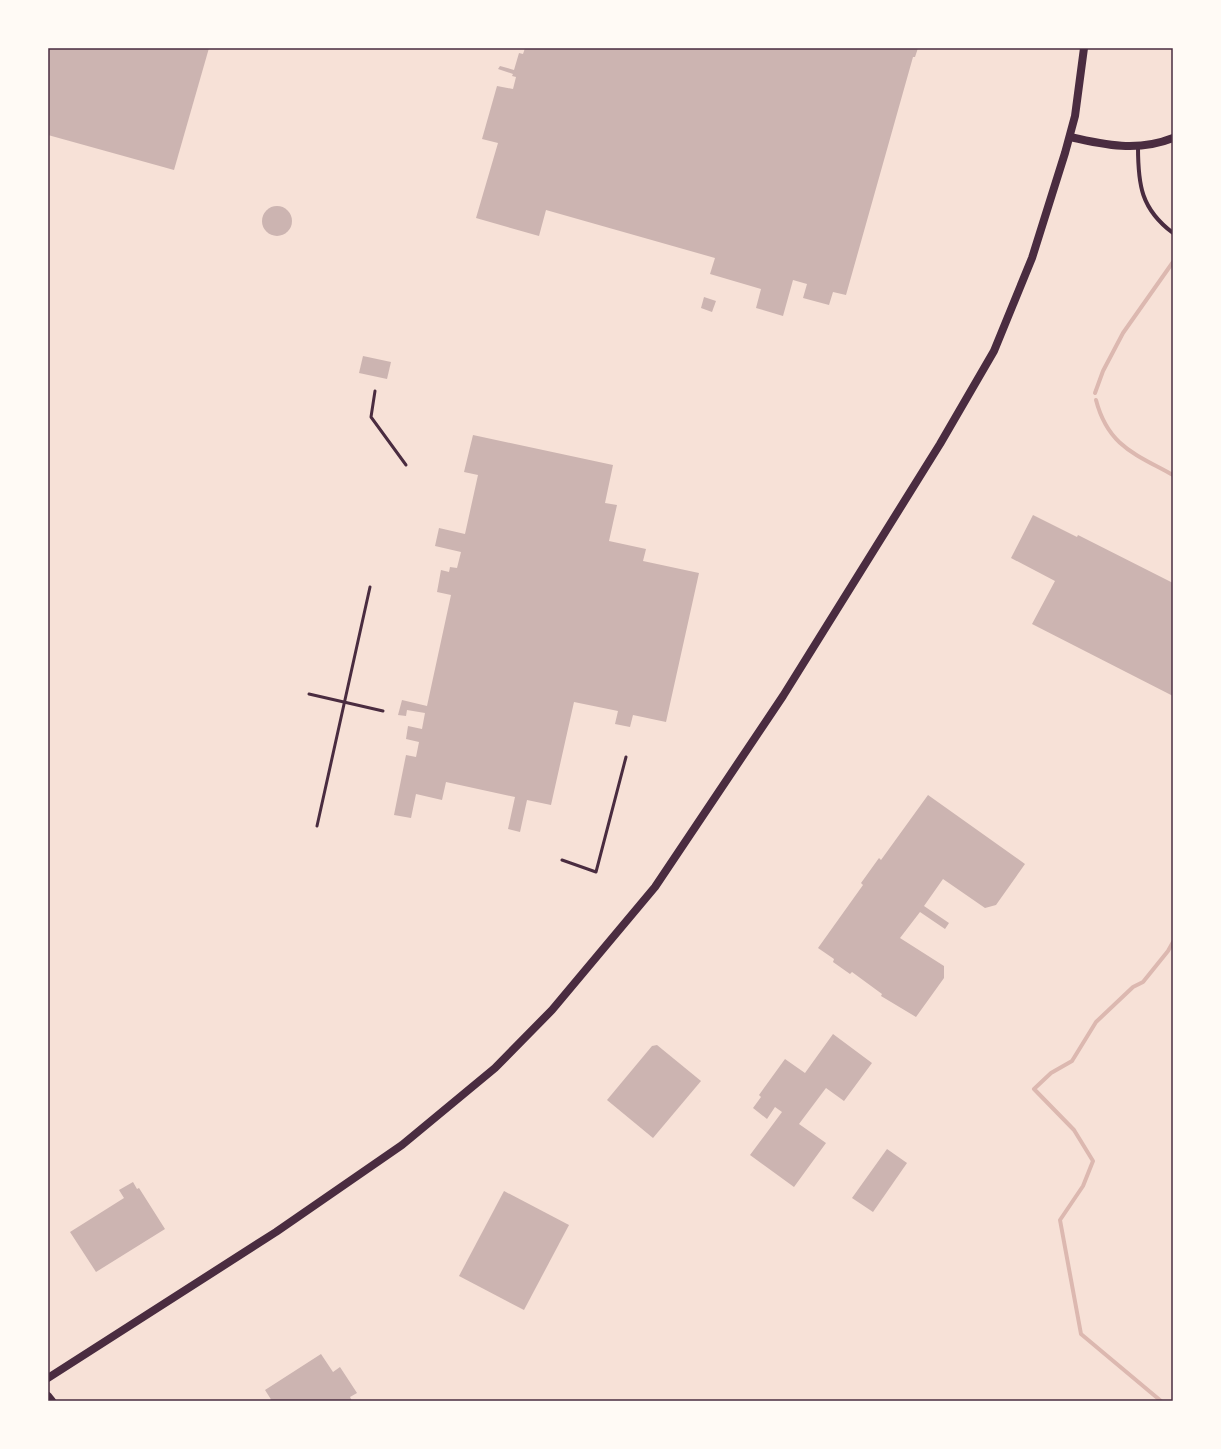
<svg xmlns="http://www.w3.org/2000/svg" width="1221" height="1449" font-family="'DejaVu Sans',sans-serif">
	<rect width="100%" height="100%" fill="#f7e1d7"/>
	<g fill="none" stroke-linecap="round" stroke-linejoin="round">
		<g stroke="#dcb8b0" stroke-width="4">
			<polyline points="1095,393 1103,371 1123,333 1173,262"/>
			<path d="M1096,400C1108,446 1135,454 1173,475"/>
			<polyline points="1161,1401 1081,1334 1060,1220 1083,1186 1093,1161 1074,1130 1034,1089 1051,1073 1072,1061 1096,1022 1133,987 1143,982 1168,951 1173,942"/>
		</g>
	</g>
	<g fill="#ccb4b1">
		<polygon points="49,48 209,48 174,170 48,135"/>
		<polygon points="525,48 918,48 915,57 913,57 846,295 833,292 829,305 803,298 807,284 793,280 783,316 756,308 761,289 710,274 715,258 546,210 539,236 476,218 498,143 482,139 497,86 513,89 516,77 512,76 513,74 498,69 500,66 514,70 519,53 523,54"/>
		<circle cx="277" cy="221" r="15"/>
		<polygon points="704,297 716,301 712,312 701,308"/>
		<polygon points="363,356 391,362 387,379 359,373"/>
		<polygon points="473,435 613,465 605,503 617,505 609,541 646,549 643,561 699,573 666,722 633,715 630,727 615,724 618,711 574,702 551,805 527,800 520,832 508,829 515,797 446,782 442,800 416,794 411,818 394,815 406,755 416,757 419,742 406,739 408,726 422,729 425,713 407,710 406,716 398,715 402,700 427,706 451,595 437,592 441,570 449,572 450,567 457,568 461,552 435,546 439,528 465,534 478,475 464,472"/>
		<polygon points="1033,515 1077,537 1078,535 1173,583 1173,696 1032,624 1055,581 1011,558"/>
		<polygon points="928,795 1025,864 996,905 985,908 943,879 924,906 949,923 945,929 920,912 900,938 944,966 944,978 916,1017 881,996 882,994 852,972 850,974 833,962 834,959 818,948 863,885 861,883 879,858 881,860"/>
		<polygon points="833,1034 872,1063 844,1101 826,1088 799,1124 826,1143 794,1187 750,1155 782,1112 775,1107 767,1119 753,1108 761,1097 759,1095 785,1059 805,1073"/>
		<polygon points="657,1045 701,1081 653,1138 607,1100 652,1046"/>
		<polygon points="887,1149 907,1163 873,1212 852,1198"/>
		<polygon points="133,1182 137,1189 139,1188 165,1229 96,1272 70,1232 124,1198 119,1190"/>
		<polygon points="504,1191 569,1225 524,1310 459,1276"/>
		<polygon points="321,1354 333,1372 340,1367 357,1393 350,1397 352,1401 272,1401 265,1390"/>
	</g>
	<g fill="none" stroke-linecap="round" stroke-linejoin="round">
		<g stroke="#4a2c40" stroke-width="3">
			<polyline points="375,391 371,417 406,465"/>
			<polyline points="309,694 383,711"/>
			<polyline points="317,826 370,587"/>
			<polyline points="562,860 596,872 626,757"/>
		</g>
		<path stroke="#4a2c40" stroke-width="4" d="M1138,147C1138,185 1141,209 1173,233"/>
		<g stroke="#4a2c40" stroke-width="8">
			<path d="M1070,137C1105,145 1138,152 1173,138"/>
			<polyline points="48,1378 276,1232 402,1145 495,1068 552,1010 655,887 783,696 940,444 994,351 1032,258 1065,153 1075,116 1084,48"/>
			<polyline points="48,1396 52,1401"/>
		</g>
	</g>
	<rect width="1221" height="1449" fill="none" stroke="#fffaf5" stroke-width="98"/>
	<rect x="49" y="49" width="1123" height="1351" fill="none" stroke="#4a2c40" stroke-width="1.5"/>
</svg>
